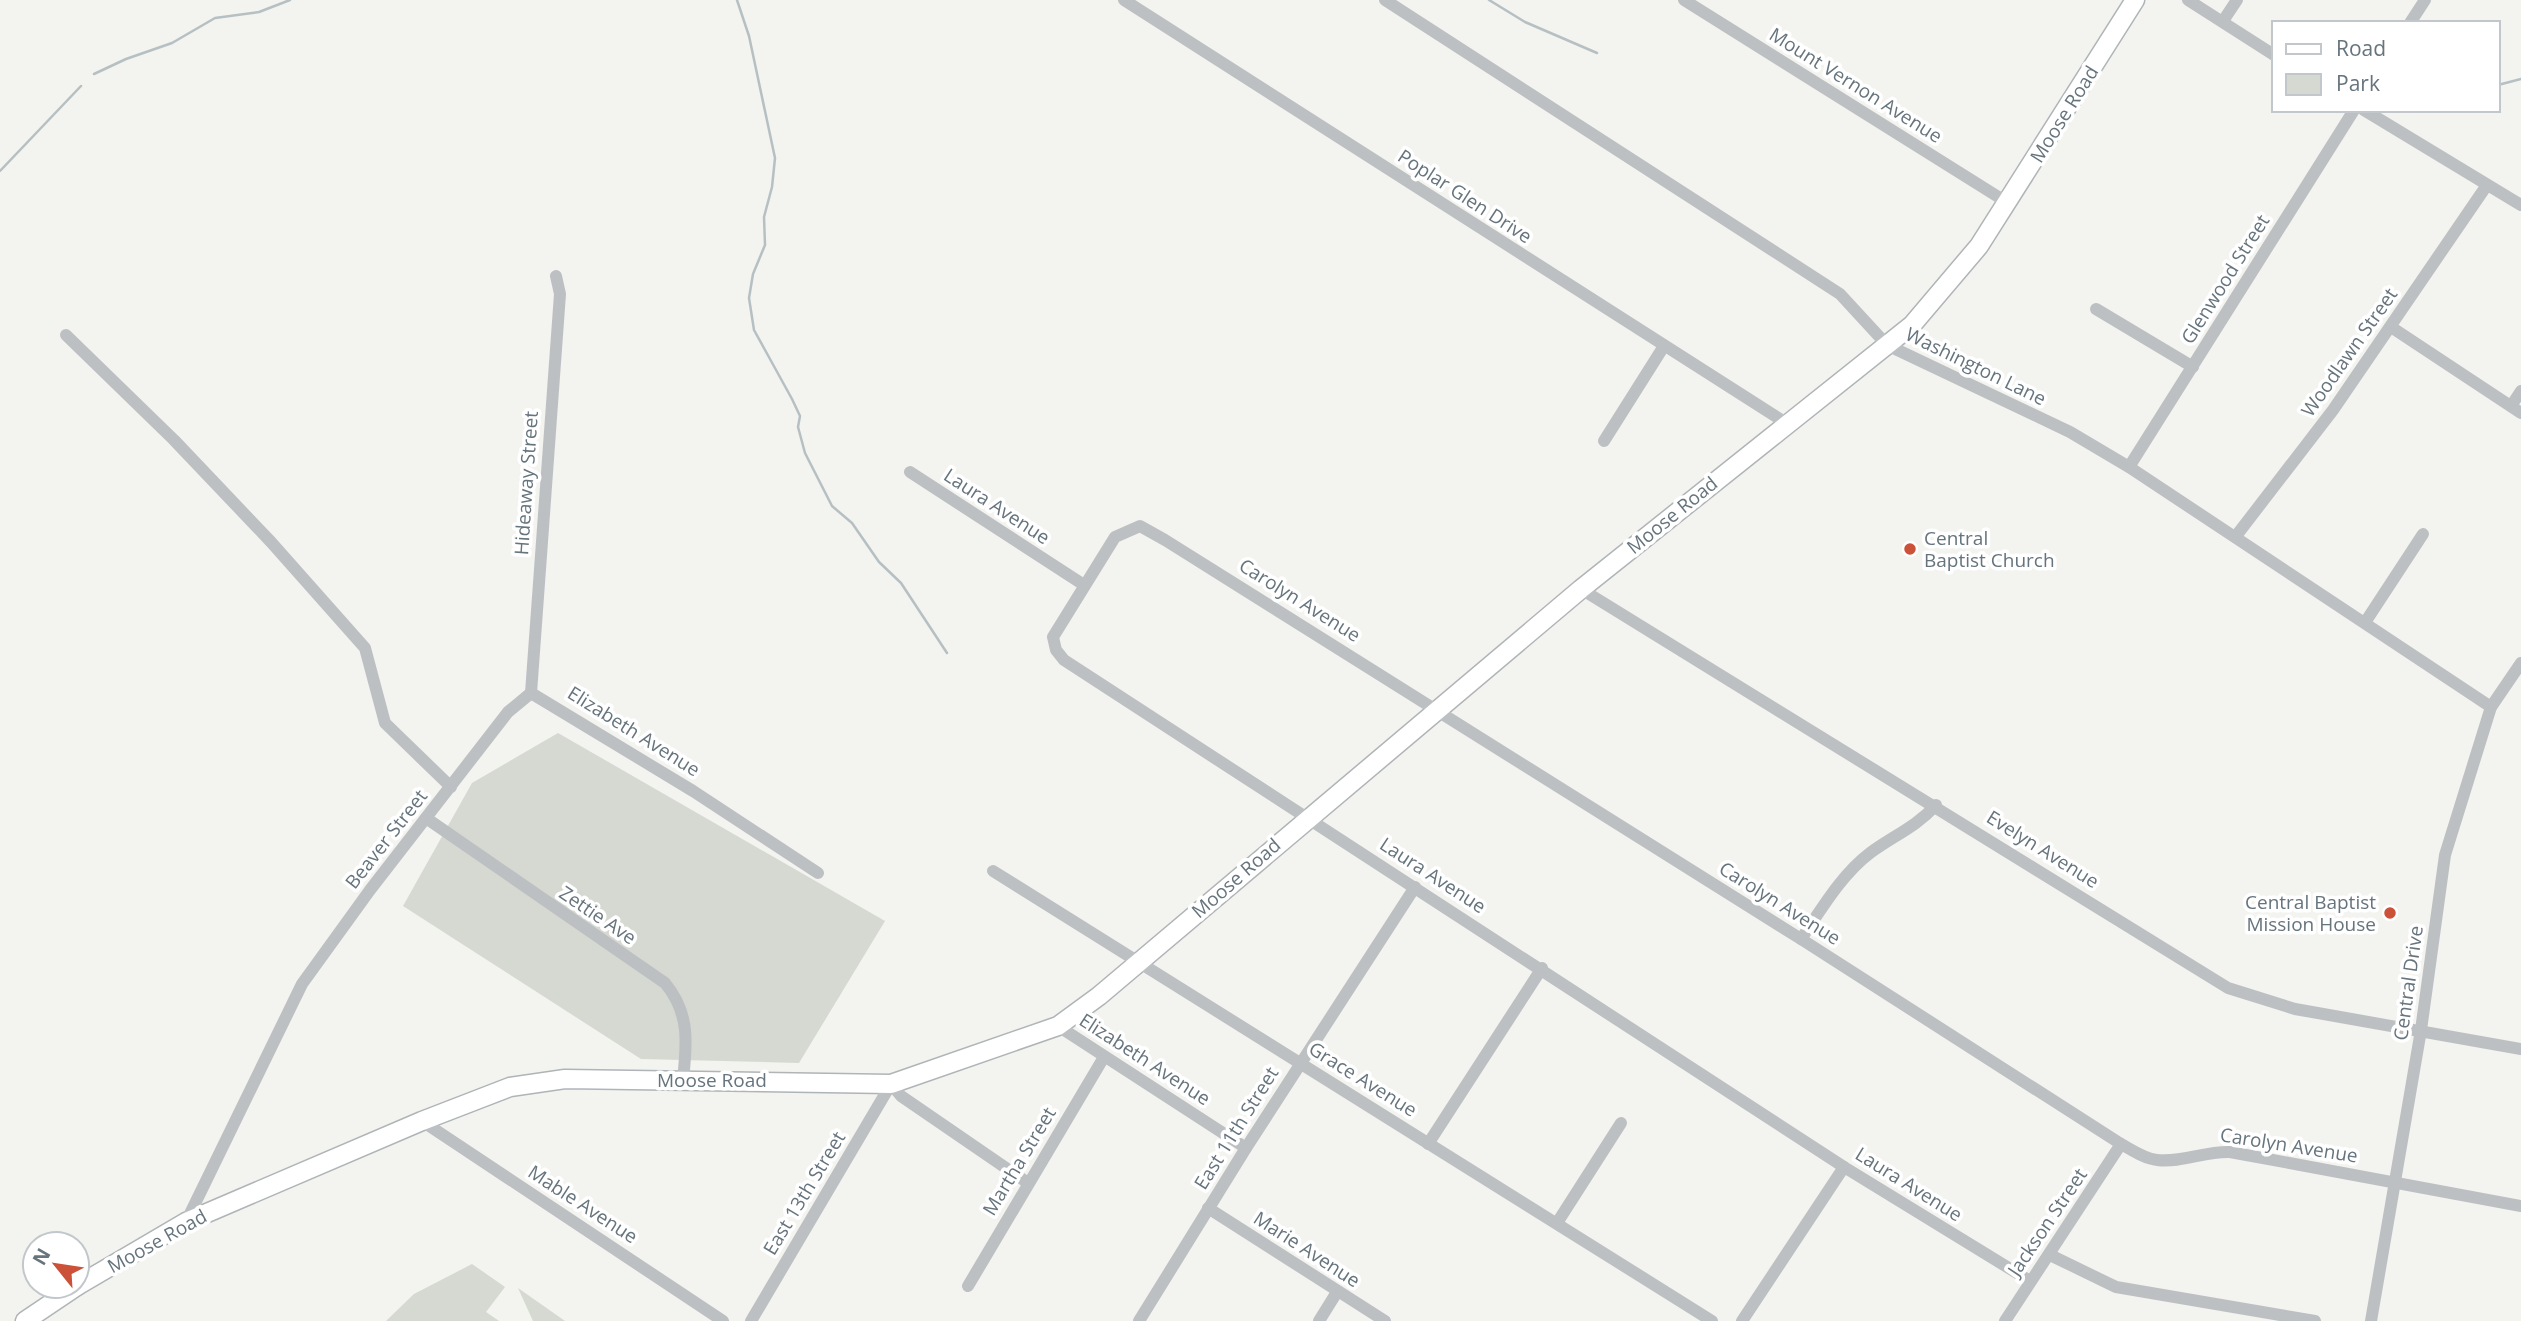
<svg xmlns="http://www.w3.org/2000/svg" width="2521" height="1321" font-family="'Open Sans',sans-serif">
	<rect width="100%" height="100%" fill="#f3f3f0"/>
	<g fill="#d5d9d1">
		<polygon points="558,733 885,921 799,1063 641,1059 403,906 472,783"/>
		<polygon points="472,1264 505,1287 486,1312 499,1321 386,1321 414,1294"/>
		<polygon points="518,1288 565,1321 533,1321"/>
	</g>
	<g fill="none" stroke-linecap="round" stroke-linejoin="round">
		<g stroke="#b6c0c3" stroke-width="2.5">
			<polyline points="737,0 749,36 775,158 772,187 764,217 765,245 753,274 749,298 754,330 792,399 800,416 798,427 805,453 832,506 852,523 879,562 901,583 947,653"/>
			<polyline points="1489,0 1525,22 1597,53"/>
			<polyline points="94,74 126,59 172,43 215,18 259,12 290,0"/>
			<polyline points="2498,85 2521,79"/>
			<polyline points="0,171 81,86"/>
		</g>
		<defs>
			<g id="secondary">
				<polyline points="77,1286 186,1222 422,1121 510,1087 565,1079 891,1084 1058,1026 1099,996 1581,589 1912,325 1979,246 2135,0"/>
				<polyline points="25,1321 77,1286"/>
			</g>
		</defs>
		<use href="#secondary" stroke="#afb4b7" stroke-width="21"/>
		<g stroke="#bdc0c3" stroke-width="12">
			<polyline points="1124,0 1786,423"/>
			<polyline points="1385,0 1840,294 1887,345 2070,432 2129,467 2491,707"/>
			<polyline points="1684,0 2008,203"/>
			<polyline points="2188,0 2274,55"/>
			<polyline points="2223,21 2237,0"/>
			<polyline points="2410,23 2425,0"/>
			<polyline points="2364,110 2521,205"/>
			<polyline points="2096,309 2193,367"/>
			<polyline points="2391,327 2521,413"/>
			<polyline points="66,335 174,440 271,542 365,648 385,723 451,787"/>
			<polyline points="2511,406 2521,391"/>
			<polyline points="1604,441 1664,346"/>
			<polyline points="2129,467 2354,110"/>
			<polyline points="910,472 1084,585"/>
			<polyline points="2236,536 2333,410 2487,185"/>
			<polyline points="1581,589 2228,988 2295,1009 2521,1049"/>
			<polyline points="2366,621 2423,534"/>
			<polyline points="531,693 560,294 556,276"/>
			<polyline points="531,693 693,791 818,873"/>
			<path d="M426,818L665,983C690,1013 687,1043 683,1080"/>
			<polyline points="993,871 1712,1321"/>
			<path d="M1801,939C1821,910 1841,875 1870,853C1893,836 1916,827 1936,805"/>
			<polyline points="1058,1026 1246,1148"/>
			<polyline points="422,1121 723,1321"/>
			<polyline points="1428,1144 1542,968"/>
			<polyline points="1208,1208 1385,1321"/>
			<polyline points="186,1222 302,984 370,890 508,712 531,693"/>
			<polyline points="1557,1223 1621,1123"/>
			<polyline points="2050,1255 2116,1287 2315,1321"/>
			<path d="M2030,1281L1844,1167L1064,660L1056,650L1053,637L1115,537L1140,526L1165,540L1801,939L2121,1144C2132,1150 2145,1159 2157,1160C2182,1163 2205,1151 2230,1152L2521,1206"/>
			<polyline points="968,1286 1104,1057"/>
			<polyline points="751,1321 891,1084 901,1096 1028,1183"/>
			<polyline points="1139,1321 1246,1148 1415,887"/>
			<polyline points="1319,1321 1337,1292"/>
			<polyline points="1742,1321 1844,1167"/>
			<polyline points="2005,1321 2121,1144"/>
			<polyline points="2371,1321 2421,1030 2445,855 2491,707 2521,663"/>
		</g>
		<use href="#secondary" stroke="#fff" stroke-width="18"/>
	</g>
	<g fill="#cb5138" stroke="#fff" stroke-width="2.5">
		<circle cx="1910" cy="549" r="7"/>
		<circle cx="2390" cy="913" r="7"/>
	</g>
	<g text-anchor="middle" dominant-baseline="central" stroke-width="7" stroke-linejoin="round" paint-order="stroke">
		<g font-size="19" fill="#66747d" stroke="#fff">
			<text transform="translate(1856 85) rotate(32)">Mount Vernon Avenue</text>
			<text transform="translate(2064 114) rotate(-58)">Moose Road</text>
			<text transform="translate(1465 196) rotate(33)">Poplar Glen Drive</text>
			<text transform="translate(2225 279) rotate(-58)">Glenwood Street</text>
			<text transform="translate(2349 352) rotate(-55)">Woodlawn Street</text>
			<text transform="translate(1976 366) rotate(26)">Washington Lane</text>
			<text transform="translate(526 483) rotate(-86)">Hideaway Street</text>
			<text transform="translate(997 506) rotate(33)">Laura Avenue</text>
			<text transform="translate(1672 515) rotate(-39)">Moose Road</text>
			<text transform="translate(1300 600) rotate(32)">Carolyn Avenue</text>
			<text transform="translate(634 731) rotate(32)">Elizabeth Avenue</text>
			<text transform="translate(386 839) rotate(-52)">Beaver Street</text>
			<text transform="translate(2043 849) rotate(32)">Evelyn Avenue</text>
			<text transform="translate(1433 875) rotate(33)">Laura Avenue</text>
			<text transform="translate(1236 878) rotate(-41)">Moose Road</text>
			<text transform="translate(1780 903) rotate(32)">Carolyn Avenue</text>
			<text transform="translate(598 915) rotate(34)">Zettie Ave</text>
			<text transform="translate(2408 983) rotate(-82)">Central Drive</text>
			<text transform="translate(1145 1059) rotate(33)">Elizabeth Avenue</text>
			<text transform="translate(1363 1079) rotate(32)">Grace Avenue</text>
			<text x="712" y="1080">Moose Road</text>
			<text transform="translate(1236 1128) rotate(-58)">East 11th Street</text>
			<text transform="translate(2289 1145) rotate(9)">Carolyn Avenue</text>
			<text transform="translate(1019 1161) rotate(-59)">Martha Street</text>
			<text transform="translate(1909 1184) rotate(32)">Laura Avenue</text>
			<text transform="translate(804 1193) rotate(-59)">East 13th Street</text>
			<text transform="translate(583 1204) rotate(33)">Mable Avenue</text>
			<text transform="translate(2047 1222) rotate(-56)">Jackson Street</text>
			<text transform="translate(157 1241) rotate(-29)">Moose Road</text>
			<text transform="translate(1307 1249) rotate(33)">Marie Avenue</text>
		</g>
		<g font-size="19" fill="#66747d" stroke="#fff" text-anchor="start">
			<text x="1924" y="538">Central<tspan x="1924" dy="22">Baptist Church</tspan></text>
			<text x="2376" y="902" text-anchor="end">Central Baptist<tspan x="2376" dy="22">Mission House</tspan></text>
		</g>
	</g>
	<rect x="2272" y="21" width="228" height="91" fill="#ffffff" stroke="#c2c7cb" stroke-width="2"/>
	<rect x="2286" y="44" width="35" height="10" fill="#ffffff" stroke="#c2c7cb" stroke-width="2"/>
	<text x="2336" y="56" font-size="21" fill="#66747d">Road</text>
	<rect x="2286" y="74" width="35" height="21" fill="#d5d9d1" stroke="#c2c7cb" stroke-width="2"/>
	<text x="2336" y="91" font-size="21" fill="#66747d">Park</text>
	<g transform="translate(56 1265) rotate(300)"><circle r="33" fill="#ffffff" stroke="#c2c7cb" stroke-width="2"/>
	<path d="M0-5L12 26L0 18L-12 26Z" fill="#cb5138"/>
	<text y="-10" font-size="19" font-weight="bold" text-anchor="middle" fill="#66747d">N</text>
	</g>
</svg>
